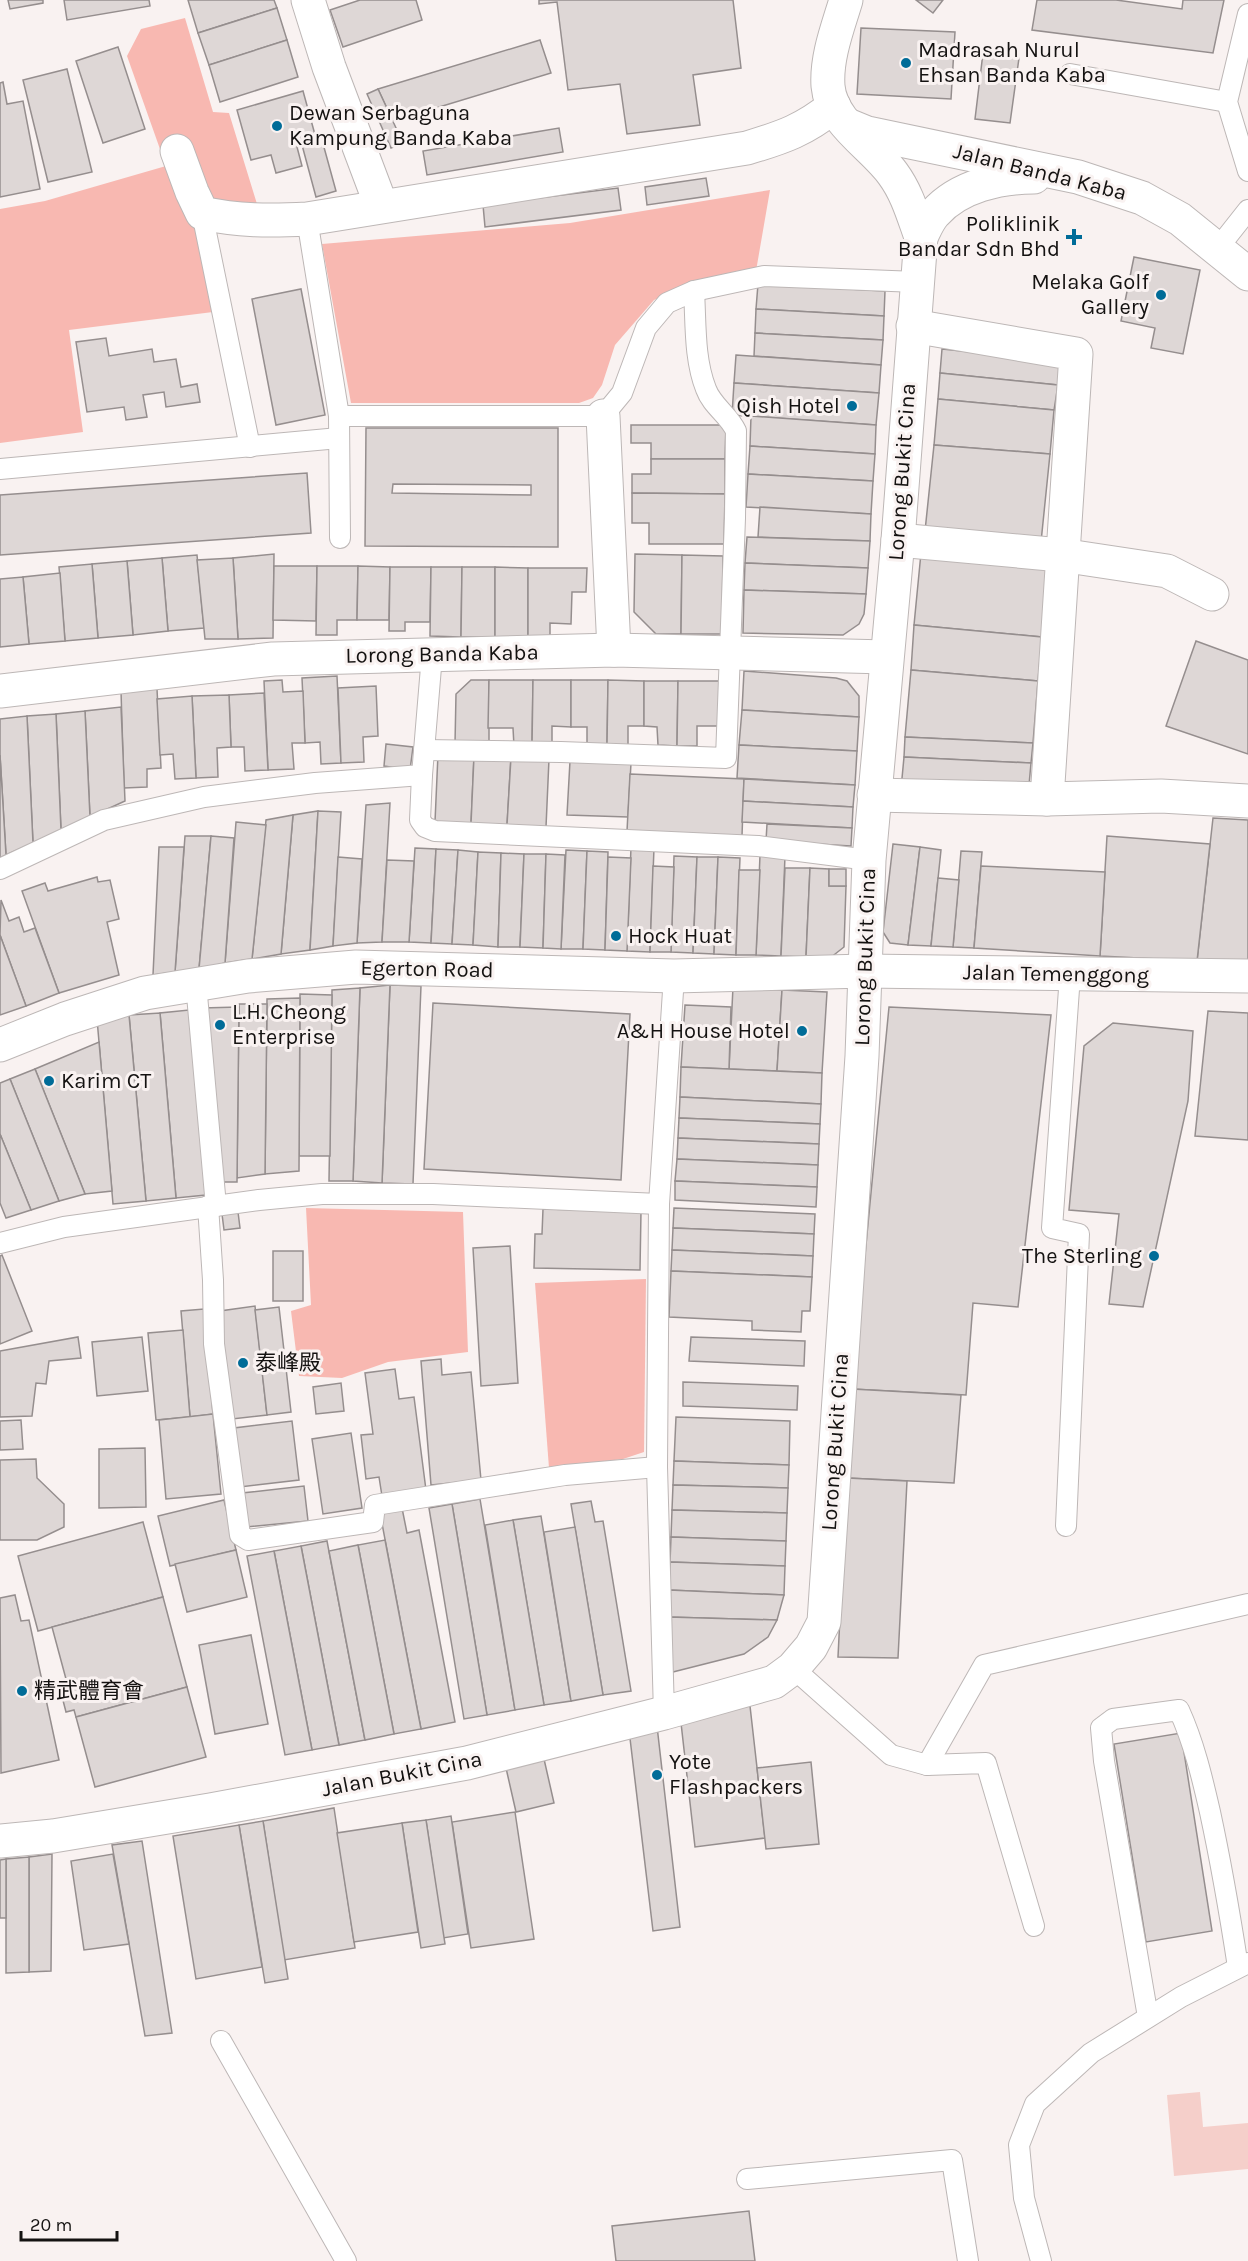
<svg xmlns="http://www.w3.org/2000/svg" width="1248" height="2261" font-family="Karla,'Noto Sans SC',sans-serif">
	<rect width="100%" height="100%" fill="#f9f2f1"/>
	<g fill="#f8b8b1">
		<polygon points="185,18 213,112 229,113 257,204 200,240 213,312 69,330 83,432 0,443 0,209 45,201 166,166 127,56 141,29"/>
		<polygon points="770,190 756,271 687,286 654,300 615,345 602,385 593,398 579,403 351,403 322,244 570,223"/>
		<polygon points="306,1208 463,1212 468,1352 388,1362 342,1378 299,1376 291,1311 311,1305"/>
		<polygon points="646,1279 644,1452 623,1459 549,1468 535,1283"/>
	</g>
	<polygon fill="#f5cfca" points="1200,2092 1203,2127 1248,2123 1248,2169 1174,2176 1167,2095"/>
	<g fill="#ded7d6" stroke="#958e8e" stroke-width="1.5" fill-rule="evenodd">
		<polygon points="8,0 43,0 43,3 10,9"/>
		<polygon points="64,0 149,0 150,6 67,20"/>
		<polygon points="188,0 274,0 277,8 198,33"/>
		<polygon points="360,0 416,0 422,20 343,47 330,10"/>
		<polygon points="539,0 733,0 741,68 693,75 700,125 627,134 620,84 568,90 557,2 539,4"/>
		<polygon points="916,0 943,0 933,13"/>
		<polygon points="1037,0 1116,0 1182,9 1183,0 1224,0 1213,53 1032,30"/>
		<polygon points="277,8 287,40 209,65 198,33"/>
		<polygon points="861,28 955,32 951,99 857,94"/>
		<polygon points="287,40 298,77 220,102 209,65"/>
		<polygon points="540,40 551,73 393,121 378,89"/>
		<polygon points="118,47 145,129 103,143 76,61"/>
		<polygon points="983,53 1019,58 1010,123 975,119"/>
		<polygon points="67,69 92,172 48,182 23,80"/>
		<polygon points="3,82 7,104 23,101 40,189 0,197 0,83"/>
		<polygon points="378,89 403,143 391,148 367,94"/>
		<polygon points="303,91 317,142 297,147 302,166 276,173 271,155 251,160 237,110"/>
		<polygon points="559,128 563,152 427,175 423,151"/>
		<polygon points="322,140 336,191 316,197 302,145"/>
		<polygon points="706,178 709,196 647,205 645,187"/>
		<polygon points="618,188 621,210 485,227 483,205"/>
		<polygon points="1134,257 1200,270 1183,354 1151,348 1155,328 1121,321"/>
		<polygon points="758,284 885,291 884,316 756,309"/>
		<polygon points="301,289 325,415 276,425 252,299"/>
		<polygon points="756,309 884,316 883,340 755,333"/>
		<polygon points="755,333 883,340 881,365 754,356"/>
		<polygon points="106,338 109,356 152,349 154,362 176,359 181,387 197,384 200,402 166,407 164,392 143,395 147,417 126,420 124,407 87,412 76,342"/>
		<polygon points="942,349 1060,361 1058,385 940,373"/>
		<polygon points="736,355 881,365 879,393 734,383"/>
		<polygon points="940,373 1058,385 1054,410 938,399"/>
		<polygon points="734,383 879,393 876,425 732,415"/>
		<polygon points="938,399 1054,410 1050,454 934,445"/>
		<polygon points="751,416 876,425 875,454 750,446"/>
		<polygon points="631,425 726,425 725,459 651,459 651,443 631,443"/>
		<path d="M366,428H558V547L365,546ZM393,484L531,485V495L392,493Z"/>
		<polygon points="934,445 1050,454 1041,542 925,531"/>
		<polygon points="750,446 875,454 873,481 748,474"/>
		<polygon points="651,459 725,459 725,494 632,493 632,474 651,474"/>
		<polygon points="307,473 311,533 0,555 0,495"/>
		<polygon points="748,474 873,481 871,514 746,507"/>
		<polygon points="632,493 725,494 724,544 649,544 649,523 632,523"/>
		<polygon points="760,507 871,514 870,541 758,537"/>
		<polygon points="747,537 870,541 868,568 745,563"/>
		<polygon points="921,553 1048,567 1042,637 914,625"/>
		<polygon points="274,554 273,638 238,639 233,558"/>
		<polygon points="635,554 682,555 681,634 656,634 634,612"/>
		<polygon points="197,555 204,628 168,631 162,558"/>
		<polygon points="682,555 723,556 722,634 681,634"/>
		<polygon points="162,558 168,631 133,635 127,561"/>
		<polygon points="233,558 238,639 205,639 197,560"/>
		<polygon points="127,561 133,635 98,638 92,564"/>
		<polygon points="745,563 868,568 866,594 744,590"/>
		<polygon points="92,564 98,638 65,641 59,567"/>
		<polygon points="274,566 317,566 316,621 273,620"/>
		<polygon points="317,566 358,566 357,620 337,620 337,635 316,635"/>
		<polygon points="358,566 390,567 389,620 357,620"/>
		<polygon points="390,567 431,567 430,622 405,622 405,631 389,631"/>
		<polygon points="431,567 462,567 461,637 430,636"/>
		<polygon points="462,567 495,567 495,637 461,637"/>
		<polygon points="495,567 528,568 528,637 495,637"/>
		<polygon points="528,568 587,568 586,592 572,592 571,624 550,623 550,637 528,637"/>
		<polygon points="60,573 65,641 29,644 23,577"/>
		<polygon points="23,577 29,644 0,647 0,579"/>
		<polygon points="744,590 866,594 864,614 859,624 843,635 743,633"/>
		<polygon points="914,625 1042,637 1038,681 911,670"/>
		<polygon points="1196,641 1248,660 1248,754 1166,726"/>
		<polygon points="911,670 1038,681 1033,743 905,737"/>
		<polygon points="744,671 836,678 847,681 859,696 859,717 742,710"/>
		<polygon points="337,676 341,763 321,764 320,742 305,743 302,678"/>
		<polygon points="282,680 283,692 303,691 305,743 292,743 294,769 268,770 264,681"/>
		<polygon points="471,680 489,680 489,745 455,744 456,694"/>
		<polygon points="489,680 533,680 532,746 514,746 513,728 488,728"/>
		<polygon points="533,680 571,680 571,727 552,726 552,746 532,746"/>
		<polygon points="571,680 608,680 607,745 587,745 587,727 571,727"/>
		<polygon points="608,680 644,681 644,726 628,726 628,745 607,745"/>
		<polygon points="644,681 678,681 677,746 658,745 657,727 644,726"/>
		<polygon points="678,681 720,681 720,726 697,726 697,746 677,746"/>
		<polygon points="376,686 378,736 363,737 364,762 341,763 338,688"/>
		<polygon points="157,689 161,768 147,769 147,787 124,788 121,691"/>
		<polygon points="264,693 268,770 245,771 244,747 231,747 229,695"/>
		<polygon points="229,695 231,747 217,748 218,777 196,778 192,696"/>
		<polygon points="192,696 196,778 175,779 173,754 160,755 157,699"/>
		<polygon points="121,707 125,801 90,817 85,711"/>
		<polygon points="742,710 859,717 857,751 739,745"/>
		<polygon points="85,711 90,817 61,830 56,714"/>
		<polygon points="56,714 61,830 33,843 27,716"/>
		<polygon points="27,716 33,843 6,855 0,755 0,719"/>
		<polygon points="905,737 1033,743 1031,763 904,757"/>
		<polygon points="386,744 413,747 410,770 384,766"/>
		<polygon points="739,745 857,751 855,785 737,778"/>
		<polygon points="438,754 474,756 471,824 435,822"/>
		<polygon points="0,755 6,855 0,858"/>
		<polygon points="474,756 511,757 507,825 471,824"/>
		<polygon points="511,757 549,759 546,827 507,825"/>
		<polygon points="904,757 1031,763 1029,785 901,789"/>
		<polygon points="570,761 631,763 628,817 567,815"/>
		<polygon points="630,774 744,779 742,836 627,831"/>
		<polygon points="744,779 855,785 853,807 743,801"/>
		<polygon points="743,801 853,807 852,828 742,822"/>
		<polygon points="390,803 382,942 357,943 366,805"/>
		<polygon points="318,811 310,950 281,954 293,815"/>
		<polygon points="318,811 341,812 333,946 310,950"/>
		<polygon points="293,815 281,954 252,959 266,820"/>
		<polygon points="1213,818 1248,820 1248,961 1197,961"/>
		<polygon points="236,822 266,825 252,959 225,963"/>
		<polygon points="767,824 852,828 851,846 766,841"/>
		<polygon points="185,836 211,836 199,969 175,972"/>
		<polygon points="211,836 234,838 225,963 199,969"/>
		<polygon points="1107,836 1210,844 1197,961 1100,956"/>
		<polygon points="893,844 920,847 908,945 890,943 883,932"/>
		<polygon points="159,847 184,847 175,972 153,975"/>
		<polygon points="631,847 654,848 650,952 627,951"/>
		<polygon points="920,847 941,850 931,946 908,945"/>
		<polygon points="415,848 436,849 431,943 409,942"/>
		<polygon points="436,849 458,850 452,944 431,943"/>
		<polygon points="458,850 478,852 473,945 452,944"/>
		<polygon points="566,850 587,851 583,949 561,949"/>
		<polygon points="587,851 608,852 605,950 583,949"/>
		<polygon points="961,851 982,852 974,948 953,947"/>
		<polygon points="478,852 501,853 498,947 473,945"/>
		<polygon points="501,853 524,854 520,947 498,947"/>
		<polygon points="524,854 546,854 543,948 520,947"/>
		<polygon points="546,854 565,855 561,949 543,948"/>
		<polygon points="760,855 785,856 781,956 756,955"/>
		<polygon points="674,856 697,857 693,953 671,952"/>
		<polygon points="338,857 362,859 357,943 333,946"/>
		<polygon points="608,857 631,858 627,951 605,950"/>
		<polygon points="697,857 718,857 714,954 693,953"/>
		<polygon points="718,857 740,858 736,955 714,954"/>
		<polygon points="387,860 414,861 409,942 382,942"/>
		<polygon points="653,866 674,867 671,952 650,952"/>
		<polygon points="981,866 1105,872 1100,956 974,948"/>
		<polygon points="785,868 810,868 806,957 781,956"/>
		<polygon points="810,868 829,869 829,886 846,886 844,947 830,958 806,957"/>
		<rect x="829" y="869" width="17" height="17"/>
		<polygon points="739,870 760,870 756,955 736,955"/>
		<polygon points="97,877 98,882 110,880 119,919 107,922 119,975 59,993 22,891 45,883 48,891"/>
		<polygon points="938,878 959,880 953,947 931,946"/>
		<polygon points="1,900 9,921 19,917 24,932 35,928 59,993 26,1006 0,935"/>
		<polygon points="0,935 26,1006 0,1015"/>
		<polygon points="390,985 421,986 413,1184 382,1183"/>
		<polygon points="390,985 382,1183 353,1181 360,988"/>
		<polygon points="733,987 782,990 777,1071 729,1069"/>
		<polygon points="360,988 353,1181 329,1181 332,990"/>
		<polygon points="782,990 827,992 822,1073 777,1071"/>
		<polygon points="300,994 332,995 330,1156 299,1156"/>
		<polygon points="300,998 299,1171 265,1174 267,999"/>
		<polygon points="433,1003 630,1014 621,1180 424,1169"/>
		<polygon points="239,1004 267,1004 265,1174 237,1178"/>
		<polygon points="685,1005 731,1007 729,1069 681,1067"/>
		<polygon points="239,1007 237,1182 218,1182 202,1008"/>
		<polygon points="889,1007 1051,1015 1018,1307 973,1303 966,1395 852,1389"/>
		<polygon points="189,1010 206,1195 176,1198 160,1013"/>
		<polygon points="1208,1011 1248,1013 1248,1140 1195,1136"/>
		<polygon points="160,1013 176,1198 146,1201 129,1015"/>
		<polygon points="129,1015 146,1201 113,1204 97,1019"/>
		<polygon points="1113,1023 1193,1031 1188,1101 1143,1307 1109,1304 1119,1214 1069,1210 1084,1046"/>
		<polygon points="99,1042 112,1191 85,1194 35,1069"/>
		<polygon points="681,1067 822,1073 821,1104 680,1097"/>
		<polygon points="35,1069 85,1194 59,1201 10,1079"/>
		<polygon points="10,1079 59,1201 31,1210 0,1134 0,1083"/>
		<polygon points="680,1097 821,1104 820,1124 679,1118"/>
		<polygon points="679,1118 820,1124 819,1144 678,1138"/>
		<polygon points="0,1134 31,1210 6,1218 0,1203"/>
		<polygon points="678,1138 819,1144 818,1165 677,1159"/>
		<polygon points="677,1159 818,1165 817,1187 675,1181"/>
		<polygon points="675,1181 817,1187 816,1207 675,1200"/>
		<polygon points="674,1208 815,1214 814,1234 673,1228"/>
		<polygon points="543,1209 641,1211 640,1270 534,1268 535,1234 542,1234"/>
		<polygon points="238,1212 240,1228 224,1230 222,1214"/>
		<polygon points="673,1228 814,1234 813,1256 672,1250"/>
		<polygon points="510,1246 518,1383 481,1386 473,1248"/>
		<polygon points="672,1250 813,1256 812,1277 671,1271"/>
		<rect x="273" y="1251" width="30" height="50"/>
		<polygon points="2,1255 32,1331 0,1344 0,1256"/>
		<polygon points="671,1271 812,1277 810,1311 802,1311 801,1332 752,1330 752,1321 669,1317"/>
		<polygon points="255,1306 267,1415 232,1419 220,1311"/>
		<polygon points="279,1307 291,1412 267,1415 255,1310"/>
		<polygon points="204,1309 213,1414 190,1417 181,1311"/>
		<polygon points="183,1330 190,1417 156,1420 148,1333"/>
		<polygon points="78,1337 81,1358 49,1361 46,1384 36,1383 32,1416 0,1417 0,1351"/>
		<polygon points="142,1337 148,1391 97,1396 92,1342"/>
		<polygon points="691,1337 805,1341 804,1366 689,1361"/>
		<polygon points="441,1359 442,1375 471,1372 481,1480 431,1485 421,1361"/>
		<polygon points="395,1369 399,1399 414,1397 426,1490 382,1496 379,1477 366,1479 361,1435 373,1434 365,1373"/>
		<polygon points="683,1382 798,1386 797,1410 683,1406"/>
		<polygon points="341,1383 344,1411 316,1414 313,1387"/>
		<polygon points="852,1389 961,1395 954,1483 847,1478"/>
		<polygon points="213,1414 221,1494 166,1499 159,1420"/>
		<polygon points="676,1417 790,1421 789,1465 674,1461"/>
		<polygon points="21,1420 23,1449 0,1450 0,1421"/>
		<polygon points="292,1421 299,1480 240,1487 234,1428"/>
		<polygon points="351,1433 362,1508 323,1514 312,1439"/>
		<polygon points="145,1448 146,1507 99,1508 99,1449"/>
		<polygon points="36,1459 37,1478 64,1504 64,1527 37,1540 0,1540 0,1460"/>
		<polygon points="674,1461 789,1465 788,1488 673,1485"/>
		<polygon points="847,1478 907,1481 898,1658 838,1657"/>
		<polygon points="673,1485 788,1488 787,1513 672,1510"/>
		<polygon points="304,1486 308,1521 246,1527 242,1493"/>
		<polygon points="480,1499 515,1710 487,1715 452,1504"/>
		<polygon points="224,1500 236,1550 170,1566 158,1516"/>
		<polygon points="591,1501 595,1522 603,1521 631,1691 603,1695 571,1504"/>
		<polygon points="452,1504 487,1715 464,1719 429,1508"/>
		<polygon points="402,1508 407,1533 419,1530 455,1722 421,1729 380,1513"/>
		<polygon points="672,1510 787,1513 786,1541 671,1537"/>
		<polygon points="541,1516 571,1701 544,1705 513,1520"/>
		<polygon points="513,1520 544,1705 515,1710 485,1525"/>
		<polygon points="143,1522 163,1597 38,1631 18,1556"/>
		<polygon points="575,1527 603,1695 571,1701 544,1532"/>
		<polygon points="671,1537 786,1541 785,1566 670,1562"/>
		<polygon points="385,1540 421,1729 394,1734 358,1545"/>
		<polygon points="327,1541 365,1740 339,1745 301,1546"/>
		<polygon points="358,1545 394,1734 365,1740 329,1551"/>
		<polygon points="301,1546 339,1745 312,1750 274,1551"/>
		<polygon points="236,1550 247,1597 187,1612 175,1564"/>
		<polygon points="274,1551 312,1750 285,1755 247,1556"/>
		<polygon points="670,1562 785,1566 784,1595 669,1590"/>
		<polygon points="669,1590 784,1595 777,1620 668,1617"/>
		<polygon points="15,1595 21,1621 29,1620 59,1760 1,1773 0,1598"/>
		<polygon points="163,1597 187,1687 76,1717 74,1710 66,1712 58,1681 66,1679 52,1627"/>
		<polygon points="668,1617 777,1620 768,1637 744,1654 665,1674"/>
		<polygon points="251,1635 268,1724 215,1734 199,1645"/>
		<polygon points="187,1687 206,1757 95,1787 76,1717"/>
		<polygon points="750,1706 765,1838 695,1847 680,1714"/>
		<polygon points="657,1726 680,1927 653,1931 629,1730"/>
		<polygon points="1181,1733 1212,1931 1146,1942 1114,1744"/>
		<polygon points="544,1759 554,1803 516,1812 506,1768"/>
		<polygon points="811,1762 819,1844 766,1849 757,1768"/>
		<polygon points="334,1808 355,1948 284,1960 263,1821"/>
		<polygon points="515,1812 534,1939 471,1948 452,1822"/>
		<polygon points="451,1816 468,1934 443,1938 426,1820"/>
		<polygon points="426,1820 445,1944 421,1948 402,1823"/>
		<polygon points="263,1821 288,1979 265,1983 239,1825"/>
		<polygon points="402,1823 418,1932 354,1942 337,1833"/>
		<polygon points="239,1825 262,1967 196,1979 173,1836"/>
		<polygon points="142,1841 172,2033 145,2036 112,1845"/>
		<polygon points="52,1854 51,1971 29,1972 29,1857"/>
		<polygon points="113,1854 129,1944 84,1950 71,1861"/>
		<polygon points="29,1857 29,1972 6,1973 6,1859"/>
		<polygon points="6,1859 6,1918 0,1918 0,1860"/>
		<polygon points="749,2211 755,2261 616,2261 612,2226"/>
	</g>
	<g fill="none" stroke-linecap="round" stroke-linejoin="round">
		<defs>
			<g id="lane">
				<polyline points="1248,14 1227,102 1248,171"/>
				<polyline points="1070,74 1227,102"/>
				<polyline points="202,213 250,447"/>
				<polyline points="307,219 339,416 340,538"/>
				<polyline points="1218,248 1248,210"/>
				<polyline points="339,416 603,416 622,393 646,328 667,303 694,291 764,276 917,282"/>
				<polyline points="0,469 339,438"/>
				<path d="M424,750L561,752L726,758L735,518L736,431C729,415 712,406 706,389C694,359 696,323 694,291"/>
				<polyline points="422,775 420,820 425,827 435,831 758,846 869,860"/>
				<polyline points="0,869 104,820 204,797 315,783 422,775 432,655"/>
				<polyline points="196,984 216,1206"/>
				<polyline points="208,1206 213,1280 214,1344 240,1535 248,1540 373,1522 375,1505 565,1475 657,1467"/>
				<polyline points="0,1243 64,1227 259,1200 322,1194 433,1194 659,1204"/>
				<polyline points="1066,1526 1079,1234 1052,1228 1070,975"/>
				<polyline points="793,1668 891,1755 927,1765 986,1763 1034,1926"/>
				<polyline points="664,1713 657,1467 659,1204 674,976"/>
				<polyline points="927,1765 984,1665 1248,1604"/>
				<path d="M1148,2017L1104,1761L1101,1728L1113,1719L1179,1710C1194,1743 1202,1777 1210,1812C1221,1863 1230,1915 1238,1967"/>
				<polyline points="221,2041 346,2261"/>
				<polyline points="747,2179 952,2160 968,2261"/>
				<polyline points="1041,2261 1024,2198 1019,2145 1035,2104 1091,2053 1181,1997 1248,1963"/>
			</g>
			<g id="street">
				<polyline points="308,0 329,67 381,205"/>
				<polyline points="850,126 867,133 1078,177 1142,198 1180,219 1248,274"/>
				<path d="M177,151L192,192L202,213C238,221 270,221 307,219L747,148C784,137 804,130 834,106"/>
				<path d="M921,237C925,229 929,219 935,213C959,186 1000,177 1034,177"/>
				<polyline points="913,326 1076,354 1047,799"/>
				<polyline points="603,416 614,650"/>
				<polyline points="898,540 1061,555 1167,571 1212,594"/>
				<polyline points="0,691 273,659 614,650 886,657"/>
				<polyline points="874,795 1047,799 1161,796 1248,801"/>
				<path d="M0,1841L53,1836L210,1810L467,1763L664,1713L774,1682L793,1668L811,1647L824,1622L862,1056L869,860L898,540L921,237C913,215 907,193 893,174C873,146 831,123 828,86C826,57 838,27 846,0"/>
			</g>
			<polyline id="secondary" points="0,1045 65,1019 145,993 248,976 356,967 674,976 865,971 1248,976"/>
		</defs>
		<use href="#lane" stroke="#bdb7b6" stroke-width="22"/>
		<use href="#street" stroke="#bdb7b6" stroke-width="35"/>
		<use href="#secondary" stroke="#bdb7b6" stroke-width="35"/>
		<use href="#lane" stroke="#fff" stroke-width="20"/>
		<use href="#street" stroke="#fff" stroke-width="33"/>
		<use href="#secondary" stroke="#fff" stroke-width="33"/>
	</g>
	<g fill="#006c98" stroke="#f9f2f1" stroke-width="2">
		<circle cx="906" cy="63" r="6"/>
		<circle cx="277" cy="126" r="6"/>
		<path d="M1071 228h6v6h6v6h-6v6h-6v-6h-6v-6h6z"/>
		<circle cx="1161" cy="295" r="6"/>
		<circle cx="852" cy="406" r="6"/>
		<circle cx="616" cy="936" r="6"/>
		<circle cx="220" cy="1025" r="6"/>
		<circle cx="802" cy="1031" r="6"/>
		<circle cx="49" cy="1081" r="6"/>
		<circle cx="1154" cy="1256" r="6"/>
		<circle cx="243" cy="1363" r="6"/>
		<circle cx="22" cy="1691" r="6"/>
		<circle cx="657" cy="1775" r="6"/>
	</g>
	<g text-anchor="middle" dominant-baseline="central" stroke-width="6" stroke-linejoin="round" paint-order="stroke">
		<g font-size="22" fill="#141211" stroke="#f9f2f1" text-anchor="start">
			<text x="918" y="50">Madrasah Nurul<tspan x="918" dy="25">Ehsan Banda Kaba</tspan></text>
			<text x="289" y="113">Dewan Serbaguna<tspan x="289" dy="25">Kampung Banda Kaba</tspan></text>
			<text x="1060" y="224" text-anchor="end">Poliklinik<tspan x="1060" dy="25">Bandar Sdn Bhd</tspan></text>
			<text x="1149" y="282" text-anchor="end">Melaka Golf<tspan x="1149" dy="25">Gallery</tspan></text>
			<text x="840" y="406" text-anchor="end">Qish Hotel</text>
			<text x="628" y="936">Hock Huat</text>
			<text x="232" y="1012">L.H. Cheong<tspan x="232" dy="25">Enterprise</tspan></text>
			<text x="790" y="1031" text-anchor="end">A&amp;H House Hotel</text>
			<text x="61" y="1081">Karim CT</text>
			<text x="1142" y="1256" text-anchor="end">The Sterling</text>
			<text x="255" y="1363">泰峰殿</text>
			<text x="34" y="1691">精武體育會</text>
			<text x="669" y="1762">Yote<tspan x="669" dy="25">Flashpackers</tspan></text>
		</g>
		<g font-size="22" fill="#141211" stroke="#f9f2f1">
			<text transform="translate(1040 172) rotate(14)">Jalan Banda Kaba</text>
			<text transform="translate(902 472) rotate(-86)">Lorong Bukit Cina</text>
			<text transform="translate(442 654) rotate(-1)">Lorong Banda Kaba</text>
			<text transform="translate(865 957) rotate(-88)">Lorong Bukit Cina</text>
			<text transform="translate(427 969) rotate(1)">Egerton Road</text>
			<text transform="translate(1056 974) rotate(1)">Jalan Temenggong</text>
			<text transform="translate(835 1442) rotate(-86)">Lorong Bukit Cina</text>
			<text transform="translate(402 1774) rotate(-11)">Jalan Bukit Cina</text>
		</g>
	</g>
	<path d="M21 2231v9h96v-9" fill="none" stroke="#141211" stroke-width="3"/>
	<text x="30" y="2231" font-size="18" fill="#141211" stroke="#f9f2f1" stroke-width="4.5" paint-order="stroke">20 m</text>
</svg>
